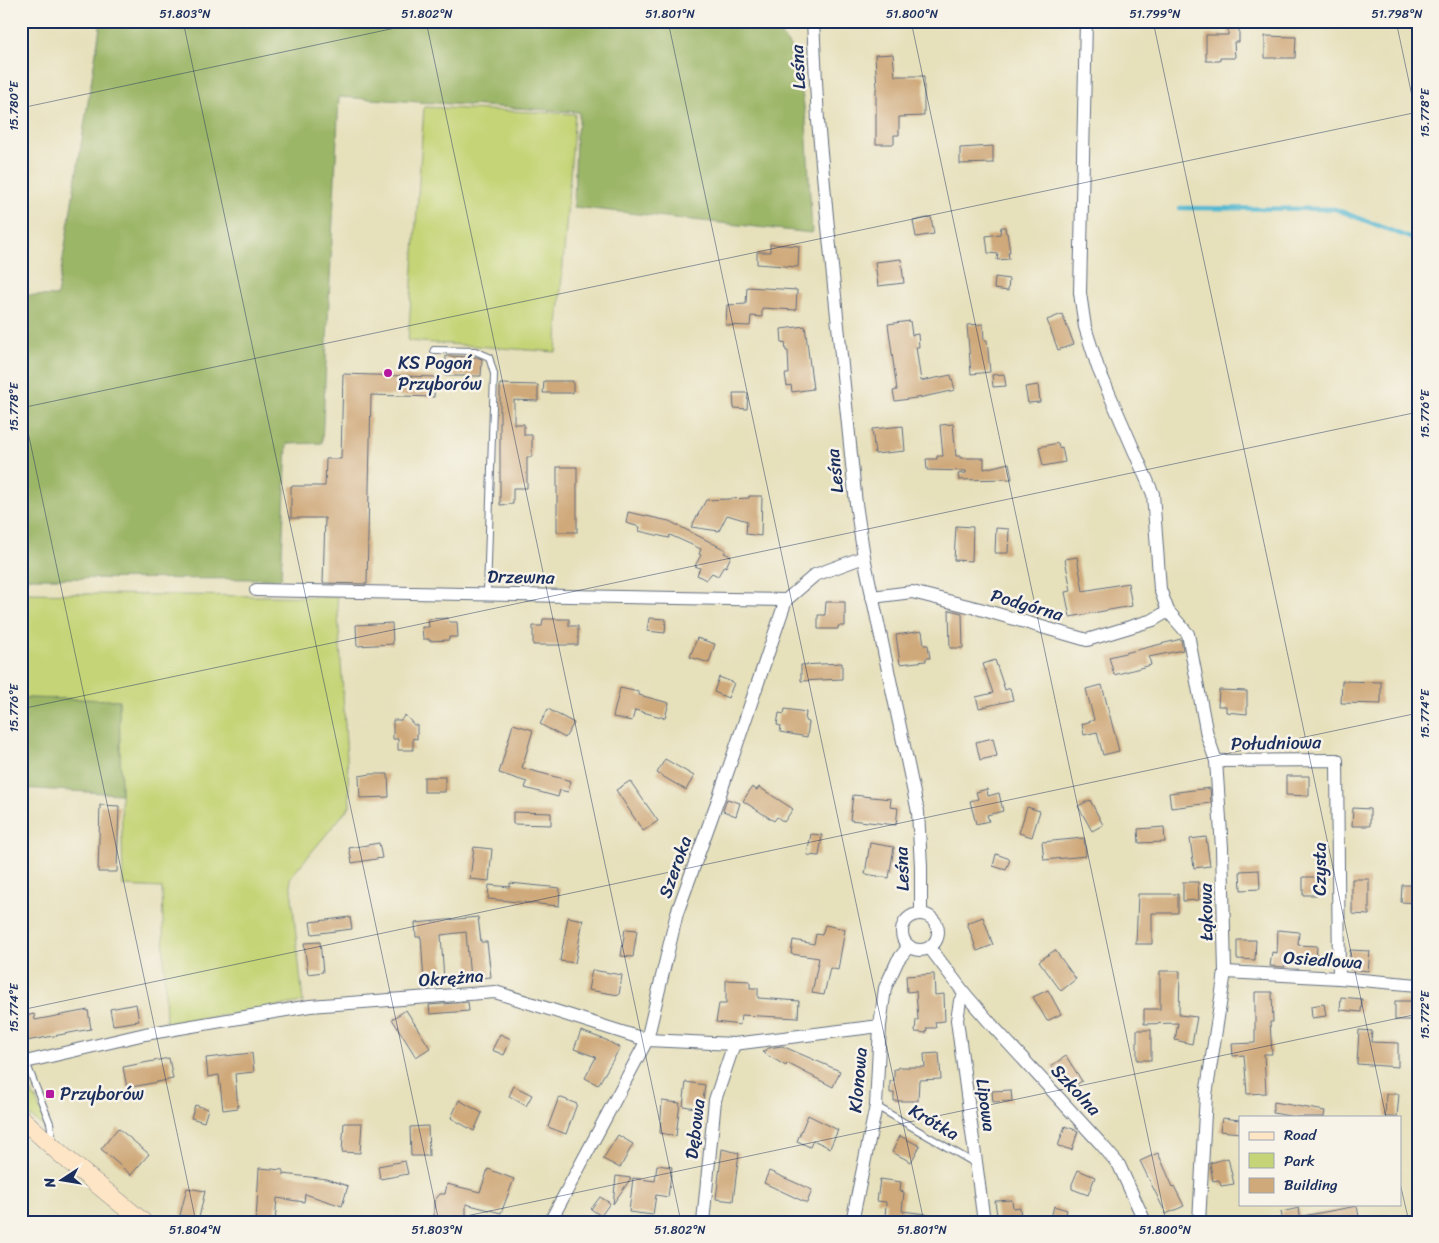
<svg xmlns="http://www.w3.org/2000/svg" width="1439" height="1243" font-family="Sriracha,sans-serif">
	<rect width="100%" height="100%" fill="#f7f3e8"/>
	<filter id="ink" filterUnits="userSpaceOnUse"><feTurbulence type="fractalNoise" baseFrequency=".02" numOctaves="2"/><feDisplacementMap in="SourceGraphic" scale="10" xChannelSelector="R" yChannelSelector="G"/><feConvolveMatrix kernelMatrix="1 2 1 2 8 2 1 2 1" color-interpolation-filters="sRGB"/></filter>
	<filter id="wash" filterUnits="userSpaceOnUse"><feTurbulence type="fractalNoise" baseFrequency=".0096" numOctaves="4" result="noise"/><feDisplacementMap in="SourceGraphic" scale="20" xChannelSelector="R" yChannelSelector="G"/><feGaussianBlur stdDeviation="1.12" result="paint"/><feColorMatrix in="noise" values="0 0 0 0 0 0 0 0 0 0 0 0 0 0 0 0 0 1.4 0 .05"/><feComposite in="paint" operator="in"/></filter>
	<g filter="url(#wash)">
		<rect width="100%" height="100%" fill="#e6e0bb"/>
		<g fill="#c5d476" stroke="#70826a">
			<polygon points="424,107 575,114 556,352 408,341"/>
			<polygon points="21,593 337,597 350,806 290,878 303,1002 166,1025 162,888 123,886 119,700 21,698"/>
			<polygon points="21,1079 36,1099 47,1127 44,1128 21,1108"/>
		</g>
		<g fill="#9cb667" stroke="#5c7262">
			<polygon points="101,21 771,21 797,56 806,121 812,233 574,207 576,135 579,123 579,112 339,97 322,443 287,444 281,579 21,578 21,295 57,296"/>
			<polygon points="21,698 119,700 121,794 21,788"/>
		</g>
		<g fill="none" stroke-linecap="round" stroke-linejoin="round">
			<polyline stroke="#53b8d1" stroke-width="4.5" points="1180,208 1335,209 1418,241"/>
		</g>
		<g id="blocks">
			<g fill="#cfa97a">
				<polygon points="1228,22 1239,22 1239,42 1234,42 1235,58 1220,58 1220,61 1206,61 1206,35 1228,35"/>
				<polygon points="1265,36 1296,37 1295,58 1265,58"/>
				<polygon points="893,54 895,76 924,76 924,116 899,117 899,135 894,135 894,144 876,144 876,88 877,88 875,55"/>
				<polygon points="993,146 993,163 960,164 960,148"/>
				<polygon points="931,217 934,234 916,237 913,221"/>
				<polygon points="1001,227 1005,227 1006,233 1007,233 1010,252 1008,252 1009,259 997,260 998,254 988,253 986,236 1000,234"/>
				<polygon points="770,244 799,246 798,267 757,264 757,252 770,252"/>
				<polygon points="901,259 904,283 878,286 875,262"/>
				<polygon points="995,277 1009,279 1008,291 994,289"/>
				<polygon points="747,287 797,290 796,310 762,308 762,317 751,316 750,326 726,325 727,305 746,304"/>
				<polygon points="1062,314 1074,344 1058,350 1047,320"/>
				<polygon points="910,321 912,335 918,334 919,347 916,347 921,381 951,375 955,390 923,397 895,401 893,391 897,390 888,324"/>
				<polygon points="983,324 984,340 987,340 990,372 971,374 967,325"/>
				<polygon points="805,326 813,389 792,392 791,385 787,386 785,374 789,374 788,351 786,351 785,342 782,343 781,329"/>
				<polygon points="446,356 476,357 482,359 481,376 445,376"/>
				<polygon points="343,374 435,377 434,397 371,395 367,584 323,583 325,518 291,518 291,486 325,486 326,459 341,459"/>
				<polygon points="1004,374 1006,386 993,387 992,375"/>
				<polygon points="544,381 573,381 573,393 543,393"/>
				<polygon points="500,384 538,385 538,401 514,400 514,424 524,424 524,435 532,435 532,457 527,457 527,488 513,488 513,504 500,505"/>
				<polygon points="1038,385 1040,402 1028,403 1025,387"/>
				<polygon points="733,393 748,393 747,409 734,408"/>
				<polygon points="953,424 956,456 960,456 960,458 984,458 984,469 1009,463 1012,479 959,480 958,474 966,473 966,471 927,470 926,459 937,459 937,456 943,456 940,425"/>
				<polygon points="903,426 905,451 875,454 872,429"/>
				<polygon points="1058,443 1059,448 1062,447 1065,462 1043,466 1039,447"/>
				<rect x="557" y="467" width="20" height="65"/>
				<polygon points="749,496 762,496 761,536 746,534 747,521 727,515 719,531 691,527 706,500 749,498"/>
				<polygon points="628,512 669,521 726,550 724,553 731,556 726,567 724,566 718,576 712,573 706,580 697,575 700,568 695,566 701,555 699,554 701,549 670,535 669,538 639,531 640,527 626,523"/>
				<polygon points="956,526 973,527 972,561 954,560"/>
				<polygon points="996,528 1009,529 1008,553 995,553"/>
				<polygon points="1077,557 1083,591 1128,583 1132,606 1070,617 1065,592 1071,591 1065,559"/>
				<polygon points="826,602 845,602 845,626 838,626 838,629 818,629 818,615 825,615"/>
				<polygon points="949,610 962,613 963,648 950,648"/>
				<polygon points="448,618 449,622 457,622 458,637 449,637 449,640 429,641 429,639 423,639 422,627 429,627 428,619"/>
				<polygon points="649,618 666,619 665,633 647,631"/>
				<polygon points="543,619 569,619 569,626 578,626 578,645 533,645 533,626 542,626"/>
				<polygon points="392,623 393,644 357,646 356,625"/>
				<polygon points="922,631 924,645 928,645 930,658 926,658 926,661 900,664 896,635"/>
				<polygon points="697,638 715,644 709,663 690,657"/>
				<polygon points="1181,639 1183,650 1149,657 1151,665 1114,675 1109,657"/>
				<polygon points="995,660 1005,690 1010,688 1013,700 979,708 976,697 993,693 983,664"/>
				<polygon points="842,663 842,679 801,681 801,665"/>
				<polygon points="719,677 734,683 728,698 714,692"/>
				<polygon points="1342,681 1381,682 1381,704 1341,703"/>
				<polygon points="1102,685 1119,751 1103,755 1097,732 1084,735 1082,724 1094,720 1086,689"/>
				<polygon points="620,688 639,692 639,695 669,703 665,718 635,710 632,721 613,717"/>
				<polygon points="1219,690 1247,691 1247,714 1226,712 1226,706 1218,706"/>
				<polygon points="548,709 574,723 565,738 540,724"/>
				<polygon points="785,709 806,712 805,721 809,722 807,737 780,732 781,726 777,725 779,713 784,714"/>
				<polygon points="405,715 414,725 417,725 417,739 413,738 413,750 398,750 398,739 393,739 393,720 401,720"/>
				<polygon points="513,724 533,730 522,768 571,781 568,792 560,790 558,797 525,788 527,782 499,773"/>
				<polygon points="993,738 997,756 980,760 976,742"/>
				<polygon points="665,759 694,776 686,790 657,773"/>
				<polygon points="371,774 388,774 389,797 360,798 359,776"/>
				<polygon points="1286,776 1309,776 1309,796 1286,795"/>
				<rect x="424" y="777" width="21" height="15"/>
				<polygon points="630,781 658,821 643,831 616,790"/>
				<polygon points="752,787 757,790 759,787 793,809 784,822 777,817 774,821 743,801"/>
				<polygon points="1210,788 1211,803 1171,808 1169,793"/>
				<polygon points="987,789 988,796 999,793 1003,811 987,815 989,821 976,824 970,801 978,799 976,792"/>
				<polygon points="853,795 891,799 890,807 898,808 896,825 850,820"/>
				<polygon points="727,799 740,803 736,816 723,811"/>
				<polygon points="1090,800 1103,825 1092,831 1078,806"/>
				<polygon points="100,805 119,806 117,872 98,872"/>
				<polygon points="1027,807 1040,811 1032,837 1019,833"/>
				<polygon points="1353,808 1370,809 1370,826 1352,826"/>
				<polygon points="513,812 551,813 551,825 513,824"/>
				<polygon points="1164,827 1165,842 1139,843 1138,829"/>
				<polygon points="811,834 822,835 819,856 807,855"/>
				<polygon points="1206,837 1210,866 1194,868 1190,839"/>
				<polygon points="1084,838 1086,856 1044,860 1042,842"/>
				<polygon points="379,843 382,858 352,863 349,848"/>
				<polygon points="870,843 894,847 889,878 865,874"/>
				<polygon points="474,847 492,849 489,881 470,879"/>
				<polygon points="996,854 1010,859 1006,870 993,866"/>
				<polygon points="1259,870 1260,889 1241,890 1240,871"/>
				<rect x="1303" y="877" width="20" height="18"/>
				<polygon points="1352,879 1369,879 1369,915 1352,914"/>
				<polygon points="1183,882 1198,882 1199,900 1183,901"/>
				<polygon points="510,883 560,888 559,906 488,899 489,885 510,887"/>
				<polygon points="1402,885 1418,885 1418,903 1401,902"/>
				<polygon points="1138,894 1178,894 1178,913 1152,913 1152,944 1136,944"/>
				<polygon points="350,917 352,929 312,934 310,922"/>
				<polygon points="478,917 481,942 487,942 491,977 470,979 466,932 441,935 444,980 424,982 421,937 416,937 415,923"/>
				<polygon points="568,917 583,920 575,963 560,961"/>
				<polygon points="983,917 993,945 977,951 967,923"/>
				<polygon points="825,925 845,929 838,970 830,968 824,995 812,993 819,958 791,954 793,940 814,944 816,934 822,935"/>
				<polygon points="625,929 637,930 633,957 621,956"/>
				<polygon points="1278,930 1299,932 1298,945 1317,946 1316,963 1285,961 1285,967 1270,966 1272,952 1277,953"/>
				<polygon points="1237,940 1256,940 1255,960 1237,959"/>
				<polygon points="320,942 323,972 308,974 304,943"/>
				<polygon points="1055,950 1076,979 1061,991 1039,961"/>
				<polygon points="1350,950 1370,951 1368,971 1349,969"/>
				<polygon points="592,970 622,975 619,995 588,990"/>
				<polygon points="1160,971 1180,971 1179,1015 1197,1017 1192,1044 1175,1040 1178,1023 1144,1024 1144,1009 1160,1009"/>
				<polygon points="934,974 935,995 944,994 945,1021 935,1022 936,1028 927,1028 926,1033 915,1032 916,1020 918,1020 916,991 907,992 906,976"/>
				<polygon points="726,980 750,981 750,988 758,988 758,998 799,1001 798,1018 741,1015 740,1025 716,1022 719,1004 726,1004"/>
				<polygon points="1048,990 1061,1014 1047,1021 1033,997"/>
				<polygon points="1255,992 1272,992 1273,1022 1270,1022 1272,1054 1264,1054 1266,1093 1247,1094 1244,1055 1233,1056 1232,1044 1255,1043"/>
				<polygon points="1341,997 1362,999 1361,1012 1340,1010"/>
				<rect x="1395" y="1001" width="18" height="19"/>
				<polygon points="468,1002 469,1011 430,1014 429,1005"/>
				<polygon points="136,1004 139,1021 113,1025 110,1009"/>
				<polygon points="1324,1004 1326,1016 1312,1018 1311,1006"/>
				<polygon points="88,1010 91,1029 21,1042 21,1017 34,1014 35,1020"/>
				<polygon points="406,1010 430,1048 416,1057 392,1019"/>
				<rect x="1137" y="1030" width="14" height="30"/>
				<polygon points="1359,1030 1372,1031 1371,1042 1398,1043 1398,1067 1357,1064"/>
				<polygon points="581,1031 606,1040 620,1048 598,1085 585,1078 596,1057 574,1049"/>
				<polygon points="500,1034 511,1039 504,1055 492,1050"/>
				<polygon points="782,1046 840,1071 833,1087 787,1063 786,1066 762,1052 769,1048"/>
				<polygon points="252,1053 254,1072 235,1074 238,1108 223,1110 219,1075 208,1077 206,1058"/>
				<polygon points="939,1053 941,1079 919,1080 918,1101 894,1101 894,1093 890,1093 890,1081 894,1081 894,1069 898,1069 898,1067 925,1067 924,1054"/>
				<polygon points="1066,1056 1082,1081 1067,1091 1051,1066"/>
				<polygon points="169,1058 173,1079 127,1088 123,1067"/>
				<polygon points="686,1082 705,1085 702,1109 683,1106"/>
				<polygon points="514,1086 532,1095 526,1106 509,1096"/>
				<polygon points="1011,1090 1012,1101 993,1102 992,1091"/>
				<polygon points="1386,1094 1399,1094 1397,1117 1385,1117"/>
				<polygon points="559,1097 577,1104 566,1134 548,1127"/>
				<polygon points="459,1100 482,1113 474,1131 451,1118"/>
				<polygon points="662,1101 680,1103 676,1136 660,1133"/>
				<polygon points="1274,1102 1325,1111 1324,1117 1295,1117 1273,1113"/>
				<polygon points="195,1105 208,1109 204,1122 191,1118"/>
				<polygon points="808,1115 838,1130 830,1148 813,1140 810,1147 797,1141"/>
				<polygon points="1222,1118 1240,1120 1240,1133 1220,1131"/>
				<polygon points="344,1123 362,1123 360,1153 342,1152"/>
				<polygon points="428,1126 429,1156 411,1156 410,1127"/>
				<polygon points="1065,1126 1078,1131 1072,1150 1058,1146"/>
				<polygon points="118,1128 149,1154 131,1175 101,1149"/>
				<polygon points="618,1135 633,1144 620,1168 603,1159"/>
				<polygon points="900,1136 920,1146 911,1162 892,1152"/>
				<polygon points="722,1149 739,1153 733,1201 716,1199"/>
				<polygon points="1158,1153 1173,1187 1174,1186 1184,1206 1166,1214 1140,1161"/>
				<polygon points="1228,1158 1234,1184 1221,1186 1219,1180 1213,1181 1210,1163"/>
				<polygon points="405,1161 408,1174 380,1179 378,1166"/>
				<polygon points="657,1165 672,1167 668,1197 656,1195 653,1215 629,1212 633,1178 655,1181"/>
				<polygon points="259,1168 283,1170 283,1174 327,1179 348,1186 342,1206 305,1194 304,1202 277,1198 275,1222 256,1222"/>
				<polygon points="488,1169 514,1179 501,1213 466,1204 466,1222 434,1222 434,1201 440,1194 445,1194 447,1184 480,1192"/>
				<polygon points="1078,1170 1095,1177 1088,1195 1072,1189 1072,1184"/>
				<polygon points="769,1171 812,1190 807,1203 764,1183"/>
				<polygon points="616,1176 631,1178 613,1204"/>
				<polygon points="880,1179 901,1182 900,1191 904,1192 902,1211 926,1214 926,1222 887,1222 887,1219 885,1219 886,1202 877,1201"/>
				<polygon points="187,1188 205,1191 199,1218 180,1215"/>
				<polygon points="600,1197 610,1203 601,1216 591,1209"/>
				<polygon points="1012,1200 1013,1208 1020,1207 1021,1220 1016,1220 1016,1222 998,1222 995,1201"/>
				<polygon points="1054,1206 1067,1210 1064,1222 1050,1222"/>
				<polygon points="1357,1206 1360,1222 1303,1222 1303,1216"/>
				<polygon points="1299,1208 1301,1222 1283,1222 1281,1212"/>
			</g>
		</g>
	</g>
	<g filter="url(#ink)">
		<use href="#blocks" fill-opacity="0" stroke="#626d7f" stroke-width="1"/>
		<g fill="none" stroke-linecap="round" stroke-linejoin="round">
			<defs>
				<g id="service">
					<polyline points="434,350 475,351 489,357 494,374 487,594"/>
					<polyline points="26,1062 50,1123 53,1141"/>
					<polyline points="876,1106 976,1164"/>
				</g>
				<g id="minor">
					<polyline points="813,21 818,121 827,217 856,504 864,557 918,812 921,866 921,913"/>
					<polyline points="1086,21 1080,293 1085,327 1098,368 1153,494 1160,589 1168,611 1188,634 1207,735 1216,761 1222,848 1225,972 1206,1095 1199,1222"/>
					<polyline points="256,590 786,600"/>
					<polyline points="872,597 912,592 980,609 1087,640 1153,620 1168,611"/>
					<polyline points="1216,761 1337,760 1339,978"/>
					<circle cx="920" cy="932" r="18"/>
					<polyline points="930,948 965,994 991,1024 1101,1144 1119,1165 1145,1222"/>
					<polyline points="1225,972 1339,978 1418,985"/>
					<polyline points="965,994 960,1001 957,1020 984,1222"/>
					<polyline points="21,1063 145,1034 310,1006 495,992 647,1040 734,1044 880,1026"/>
					<polyline points="550,1222 647,1040 677,913 719,797 786,600 815,575 864,557"/>
					<polyline points="703,1222 715,1100 734,1044"/>
					<polyline points="852,1222 876,1106 880,1026 885,988 898,960 909,946"/>
				</g>
				<polyline id="secondary" points="21,1118 63,1156 143,1222"/>
			</defs>
			<use href="#service" stroke="#626d7f" stroke-width="8"/>
			<use href="#minor" stroke="#626d7f" stroke-width="14"/>
			<use href="#secondary" stroke="#626d7f" stroke-width="19"/>
			<use href="#service" stroke="#fff" stroke-width="6"/>
			<use href="#minor" stroke="#fff" stroke-width="12"/>
			<use href="#secondary" stroke="#fde5c5" stroke-width="18"/>
		</g>
	</g>
	<path fill="none" stroke="#1b2f5e" stroke-width="1" stroke-opacity="0.45" d="M183,21L439,1222M426,21L681,1222M668,21L924,1222M911,21L1166,1222M1153,21L1386,1117M1396,21L1418,124M21,108L428,21M21,399L196,1222M21,408L1418,112M21,709L1418,412M21,1010L1418,713M1400,1183L1409,1222M438,1222L1418,1014"/>
	<g fill="#b5179e" stroke="#f7f3e8" stroke-width="2">
		<circle cx="388" cy="373" r="5"/>
		<rect x="45" y="1089" width="10" height="10" rx="2.5"/>
	</g>
	<g text-anchor="middle" dominant-baseline="central" stroke-width="5" stroke-linejoin="round" paint-order="stroke">
		<g font-size="18" fill="#1b2f5e" stroke="#f7f3e8">
			<text transform="translate(798 67) rotate(-93)">Leśna</text>
			<text transform="translate(835 471) rotate(-96)">Leśna</text>
			<text transform="translate(521 577) rotate(1)">Drzewna</text>
			<text transform="translate(1027 605) rotate(16)">Podgórna</text>
			<text transform="translate(1276 743) rotate(-1)">Południowa</text>
			<text transform="translate(675 867) rotate(-70)">Szeroka</text>
			<text transform="translate(902 869) rotate(-92)">Leśna</text>
			<text transform="translate(1320 869) rotate(-90)">Czysta</text>
			<text transform="translate(1206 912) rotate(-91)">Łąkowa</text>
			<text transform="translate(1323 960) rotate(4)">Osiedlowa</text>
			<text transform="translate(451 978) rotate(-4)">Okrężna</text>
			<text transform="translate(858 1080) rotate(-85)">Klonowa</text>
			<text transform="translate(1076 1090) rotate(47)">Szkolna</text>
			<text transform="translate(986 1105) rotate(82)">Lipowa</text>
			<text transform="translate(934 1122) rotate(30)">Krótka</text>
			<text transform="translate(695 1129) rotate(-83)">Dębowa</text>
		</g>
		<g font-size="18" fill="#1b2f5e" stroke="#f7f3e8" text-anchor="start">
			<text x="398" y="363">KS Pogoń<tspan x="398" dy="21">Przyborów</tspan></text>
			<text x="60" y="1094">Przyborów</text>
		</g>
	</g>
	<rect width="1439" height="1243" fill="none" stroke="#f7f3e8" stroke-width="55"/>
	<rect x="1239" y="1116" width="162" height="90" fill="#f7f3e8" stroke="#9fa5b1"/>
	<rect x="1249" y="1132" width="25" height="8" fill="#fde5c5" stroke="#9fa5b1"/>
	<text x="1284" y="1140" font-size="15" fill="#1b2f5e">Road</text>
	<rect x="1249" y="1153" width="25" height="15" fill="#c5d476" stroke="#9fa5b1"/>
	<text x="1284" y="1166" font-size="15" fill="#1b2f5e">Park</text>
	<rect x="1249" y="1178" width="25" height="15" fill="#cfa97a" stroke="#9fa5b1"/>
	<text x="1284" y="1190" font-size="15" fill="#1b2f5e">Building</text>
	<g transform="translate(62 1180) rotate(258)" stroke="#f7f3e8" stroke-width="4" paint-order="stroke">
	<path d="M0-4L9 19L0 12L-9 19Z" fill="#1b2f5e"/>
	<text y="-8" font-size="14" font-weight="bold" text-anchor="middle" fill="#1b2f5e">N</text>
	</g>
	<rect x="28" y="28" width="1384" height="1188" fill="none" stroke="#1b2f5e" stroke-width="2"/>
	<g font-size="12" text-anchor="middle" fill="#1b2f5e">
		<text x="185" y="18">51.803°N</text>
		<text x="427" y="18">51.802°N</text>
		<text x="670" y="18">51.801°N</text>
		<text x="912" y="18">51.800°N</text>
		<text x="1155" y="18">51.799°N</text>
		<text x="1397" y="18">51.798°N</text>
		<text transform="translate(14 106) rotate(-90)" y="4">15.780°E</text>
		<text transform="translate(1425 113) rotate(-90)" y="4">15.778°E</text>
		<text transform="translate(14 407) rotate(-90)" y="4">15.778°E</text>
		<text transform="translate(1425 414) rotate(-90)" y="4">15.776°E</text>
		<text transform="translate(14 708) rotate(-90)" y="4">15.776°E</text>
		<text transform="translate(1425 714) rotate(-90)" y="4">15.774°E</text>
		<text transform="translate(14 1008) rotate(-90)" y="4">15.774°E</text>
		<text transform="translate(1425 1015) rotate(-90)" y="4">15.772°E</text>
		<text x="195" y="1234">51.804°N</text>
		<text x="437" y="1234">51.803°N</text>
		<text x="680" y="1234">51.802°N</text>
		<text x="922" y="1234">51.801°N</text>
		<text x="1165" y="1234">51.800°N</text>
	</g>
</svg>
